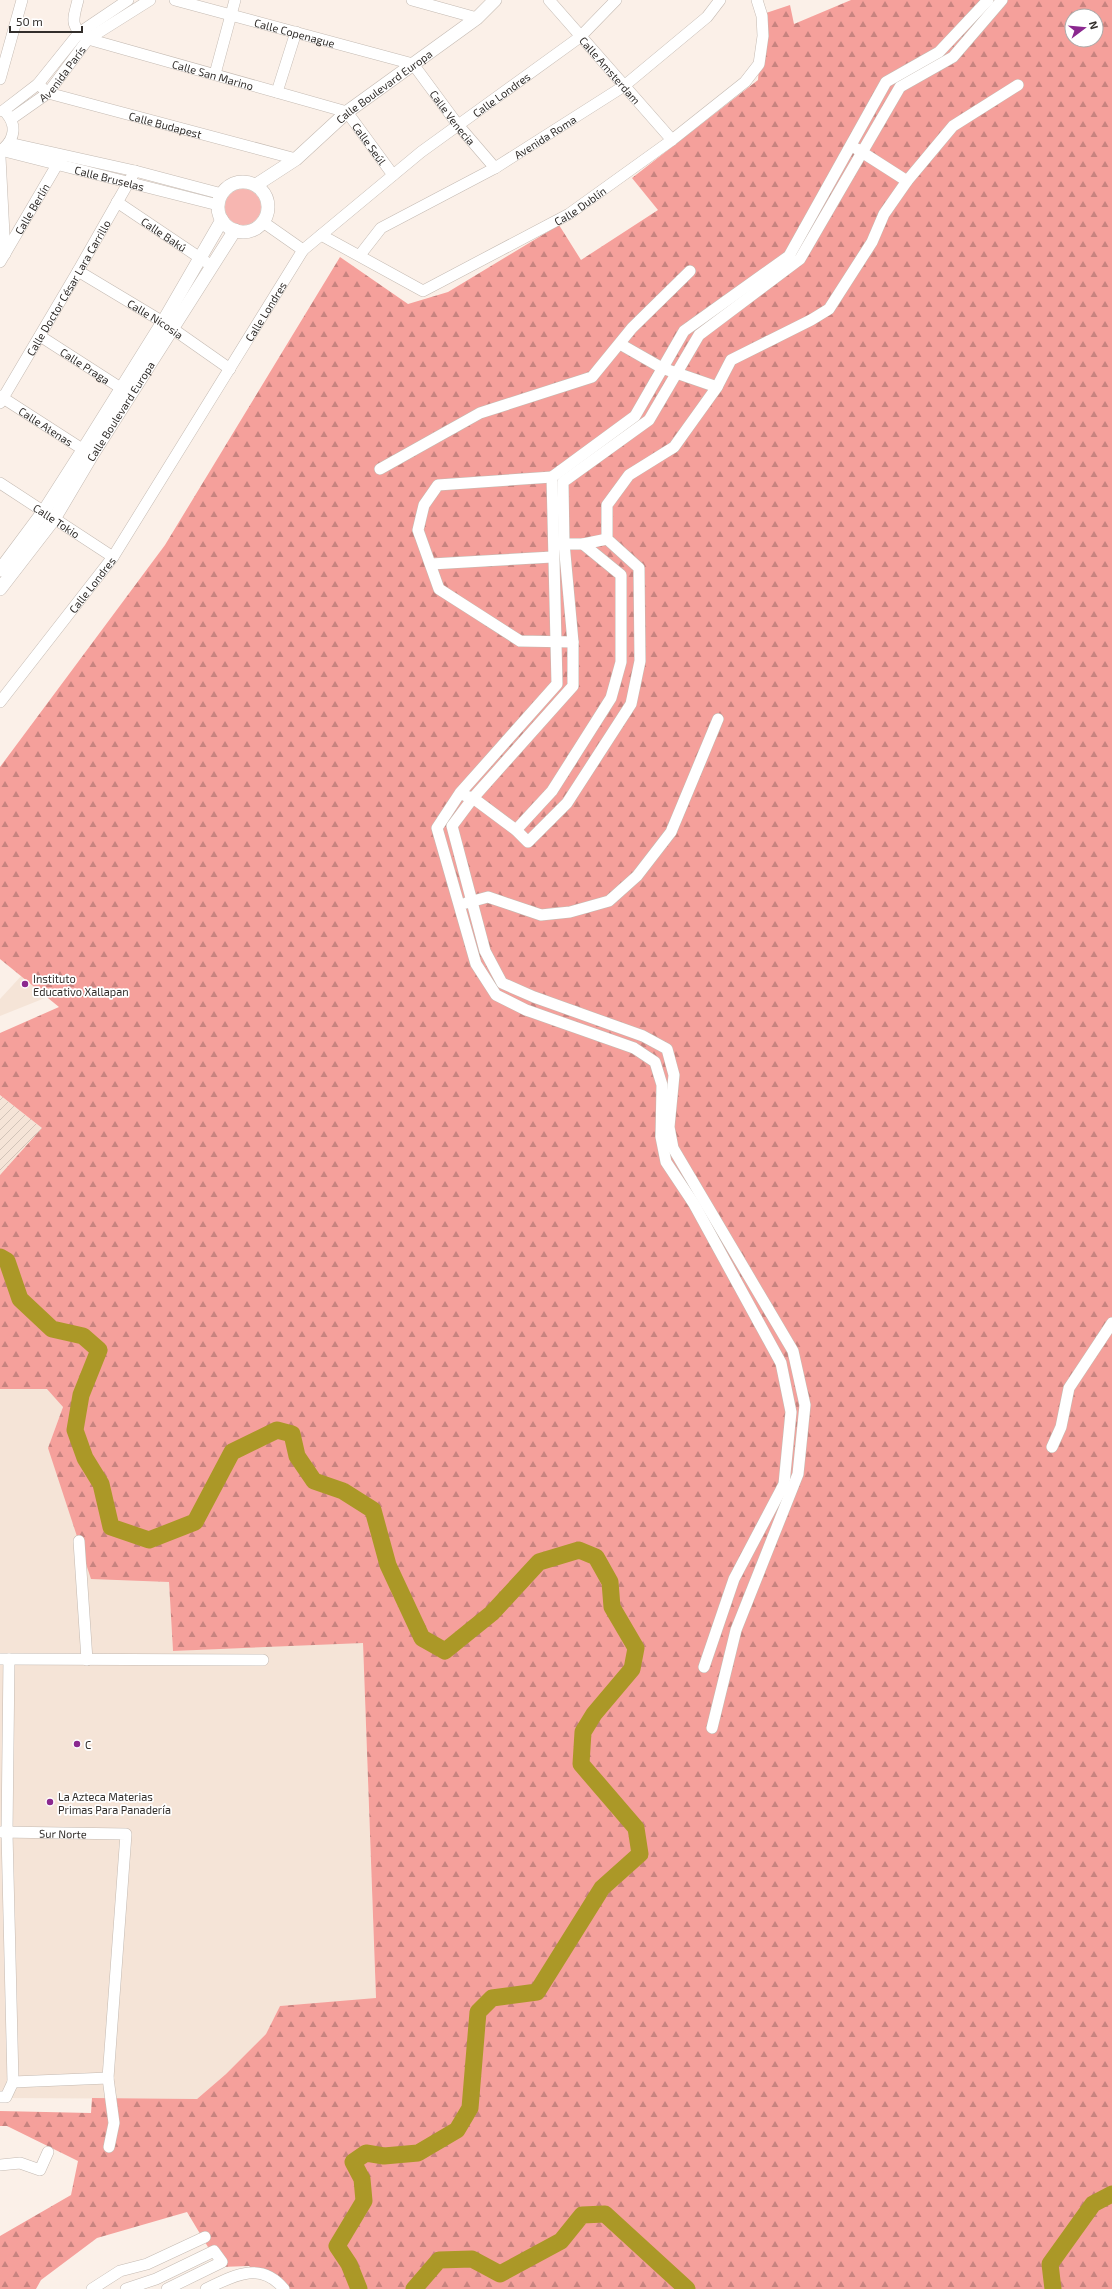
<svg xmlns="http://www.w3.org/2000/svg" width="1112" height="2289" font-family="'Exo 2',sans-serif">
	<defs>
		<pattern id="industrial-furrows" width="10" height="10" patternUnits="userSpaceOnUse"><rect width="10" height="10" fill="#f5e4d7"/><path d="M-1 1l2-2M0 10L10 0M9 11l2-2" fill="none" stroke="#d2c4b9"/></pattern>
		<pattern id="forest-firs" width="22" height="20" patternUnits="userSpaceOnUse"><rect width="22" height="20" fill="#f5a09b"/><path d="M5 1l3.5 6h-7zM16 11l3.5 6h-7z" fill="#c7837f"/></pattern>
	</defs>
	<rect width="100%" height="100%" fill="#fbf0e8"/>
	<g fill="#f5e4d7">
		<polygon points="24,973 50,996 0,1016 0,999"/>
		<polygon points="0,1389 48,1389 63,1407 48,1448 169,1582 173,1651 363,1642 376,1999 280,2006 266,2034 226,2074 197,2099 0,2098"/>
	</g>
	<polygon fill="url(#industrial-furrows)" points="0,1095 42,1128 0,1175"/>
	<circle fill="#f7b6b1" cx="243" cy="207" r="18"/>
	<path fill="url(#forest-firs)" fill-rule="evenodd" d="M851,0H1112V2289H283L249,2266L220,2267L187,2212L97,2238L41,2280L36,2289H0V2236L71,2195L78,2161L7,2126H0V2111L91,2113L92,2098L197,2099L226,2074L266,2034L280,2006L376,1998L363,1643L173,1651L169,1582L91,1579L48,1448L63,1407L47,1389H0V1175L42,1128L0,1095V1033L59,1007L0,959V767L165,545L340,257L408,304L448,292L559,225L581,260L658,210L632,178L758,80L763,14L790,5L794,24ZM1072,16H1096V40H1072Z"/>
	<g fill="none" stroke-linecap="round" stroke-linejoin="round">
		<g stroke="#ab9827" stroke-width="17">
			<polyline points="0,1257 7,1261 20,1299 52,1329 83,1336 99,1350 81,1395 75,1430 85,1458 101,1484 111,1527 149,1540 195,1522 232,1452 277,1430 292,1434 297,1456 314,1481 343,1491 373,1510 388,1565 422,1638 445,1651 492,1613 539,1562 579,1550 596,1557 610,1582 612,1607 636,1648 632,1669 594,1714 583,1732 581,1764 636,1828 640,1854 602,1888 537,1992 492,1998 478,2012 470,2108 457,2130 418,2153 384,2156 366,2153 353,2162 362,2179 364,2201 337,2246 349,2264 359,2289"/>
			<polyline points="414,2289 439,2260 472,2259 500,2274 561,2241 582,2215 605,2214 687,2289"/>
			<polyline points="1053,2289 1050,2264 1093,2204 1112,2194"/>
		</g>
		<defs>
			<g id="minor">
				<path id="s1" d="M78,0C73,20 69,26 88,39L347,112L393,175"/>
				<path id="s2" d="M175,0L413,64L458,125L495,168"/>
				<polyline points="412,0 477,18"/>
				<path id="s3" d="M549,0L672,140"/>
				<polyline points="215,74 235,0"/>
				<polyline points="0,79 22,0"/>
				<path id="s4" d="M38,84L48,93L296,159"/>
				<polyline points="277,92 296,32"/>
				<polyline points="3,111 38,84 79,33 128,0"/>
				<path id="s5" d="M11,119L48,93L88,39L150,0"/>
				<polyline points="9,143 135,171 222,194"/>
				<path d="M4,148C15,138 16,125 7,114"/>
				<polyline points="857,149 907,181"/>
				<path id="s6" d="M1,150L218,205"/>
				<polyline points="0,157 5,254"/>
				<path id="s7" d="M117,202L212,266"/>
				<polyline points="263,222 303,250"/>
				<path id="s8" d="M321,235L423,291L569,214L672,140L745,82L759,64L763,36L762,16L757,0"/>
				<path id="s9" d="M360,255L381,228L495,168L624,86L707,17L720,0"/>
				<path id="s10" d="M0,262L61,158"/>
				<path id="s11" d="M78,271L163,322L230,369"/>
				<path id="s12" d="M40,336L127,392"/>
				<polyline points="620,344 662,368 717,387"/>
				<path id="s13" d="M0,396L90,454"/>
				<path id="s14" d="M0,403L78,271L135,171"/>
				<polyline points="380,469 480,413 592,377 632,328 690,271"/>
				<polyline points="552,477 438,485 424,505 418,530 439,589 520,641 573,642"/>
				<path id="s15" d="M0,483L113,557"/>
				<polyline points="557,544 583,544 607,539"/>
				<polyline points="431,564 552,557"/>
				<path id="s16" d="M0,702L113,557L303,250L421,152L580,37L616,0"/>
				<polyline points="466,796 473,798 516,830 528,842 567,803 631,704 640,661 639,568 607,539 607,505 629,475 674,447 717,387 731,360 811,320 829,309 872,242 884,214 907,181 953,126 1018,85"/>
				<polyline points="516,830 552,791 611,698 621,662 621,575 583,544"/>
				<polyline points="466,903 488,897 541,915 570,912 609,901 637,876 671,832 718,719"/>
				<polyline points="1052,1447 1061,1427 1069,1388 1112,1323"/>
				<polyline points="79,1541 87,1660"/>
				<polyline points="0,1659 263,1660"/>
				<polyline points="704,1667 734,1579 784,1484 791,1412 781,1363 694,1204 666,1162 661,1137 662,1085 655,1062 634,1048 526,1010 496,995 476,964 437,828 460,793 557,684 552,477 635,416 684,331 789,256 886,82 939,52 988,0"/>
				<polyline points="712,1728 736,1630 798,1474 805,1405 793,1351 673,1148 669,1127 674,1075 667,1049 643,1036 534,997 502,983 485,951 452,826 473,798 573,686 573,642 564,543 563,482 649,420 699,335 800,259 900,87 953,57 1002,0"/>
				<path id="s17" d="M1,1832L126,1834L108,2078"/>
				<polyline points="13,2082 108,2078 114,2123 109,2147"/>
				<polyline points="0,2097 6,2097 13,2082 7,1833 9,1659"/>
				<polyline points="0,2165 20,2163 40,2170 48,2152"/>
				<polyline points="92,2289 120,2271 147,2264 205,2237"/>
				<polyline points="126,2289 156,2279 214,2251 222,2262 167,2289"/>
				<path d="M206,2289C233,2276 260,2260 284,2289"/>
			</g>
			<g id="major">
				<circle cx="243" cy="207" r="25"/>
				<path id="s18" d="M256,185L296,159L347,112L477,18L495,0"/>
				<polyline points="0,570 44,511 83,450 163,322 222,220"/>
				<path id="s19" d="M0,589L54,519L92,455L235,230"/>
			</g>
		</defs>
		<use href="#minor" stroke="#c4bab2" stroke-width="12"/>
		<use href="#major" stroke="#c4bab2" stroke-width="14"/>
		<use href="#minor" stroke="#fff" stroke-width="11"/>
		<use href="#major" stroke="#fff" stroke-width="13"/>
	</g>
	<g fill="#8b288f" stroke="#fff" stroke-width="1.5">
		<circle cx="25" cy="984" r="4"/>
		<circle cx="77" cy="1744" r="4"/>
		<circle cx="50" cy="1802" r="4"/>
	</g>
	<g text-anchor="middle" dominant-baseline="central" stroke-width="3.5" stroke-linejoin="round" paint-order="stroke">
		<g font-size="11" fill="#322e2b" stroke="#fff">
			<text stroke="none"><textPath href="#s2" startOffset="124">Calle Copenague</textPath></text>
			<text stroke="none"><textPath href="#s3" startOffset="93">Calle Amsterdam</textPath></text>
			<text stroke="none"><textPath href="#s5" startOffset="69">Avenida París</textPath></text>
			<text stroke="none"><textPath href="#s1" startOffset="175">Calle San Marino</textPath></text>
			<text stroke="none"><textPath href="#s18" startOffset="162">Calle Boulevard Europa</textPath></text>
			<text stroke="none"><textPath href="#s16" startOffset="797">Calle Londres</textPath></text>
			<text stroke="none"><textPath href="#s2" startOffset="313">Calle Venecia</textPath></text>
			<text stroke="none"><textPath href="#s4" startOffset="135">Calle Budapest</textPath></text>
			<text stroke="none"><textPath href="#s9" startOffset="222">Avenida Roma</textPath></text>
			<text stroke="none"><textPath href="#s1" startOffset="353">Calle Seúl</textPath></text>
			<text stroke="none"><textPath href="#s6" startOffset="112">Calle Bruselas</textPath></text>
			<text stroke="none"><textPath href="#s8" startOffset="295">Calle Dublín</textPath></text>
			<text stroke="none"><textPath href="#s10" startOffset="62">Calle Berlín</textPath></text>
			<text stroke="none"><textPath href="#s7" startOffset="57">Calle Bakú</textPath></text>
			<text stroke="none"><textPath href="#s14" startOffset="134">Calle Doctor César Lara Carrillo</textPath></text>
			<text stroke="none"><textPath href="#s16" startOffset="473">Calle Londres</textPath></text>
			<text stroke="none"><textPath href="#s11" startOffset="91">Calle Nicosia</textPath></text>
			<text stroke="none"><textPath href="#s12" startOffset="54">Calle Praga</textPath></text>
			<text stroke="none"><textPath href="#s19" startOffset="215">Calle Boulevard Europa</textPath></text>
			<text stroke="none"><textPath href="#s13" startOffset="55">Calle Atenas</textPath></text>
			<text stroke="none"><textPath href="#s15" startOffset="68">Calle Tokio</textPath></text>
			<text stroke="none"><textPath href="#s16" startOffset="149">Calle Londres</textPath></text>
			<text stroke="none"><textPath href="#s17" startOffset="62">Sur Norte</textPath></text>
		</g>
		<g font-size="11" fill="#322e2b" stroke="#fff" text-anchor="start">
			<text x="33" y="978">Instituto<tspan x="33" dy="13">Educativo Xallapan</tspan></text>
			<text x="85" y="1744">C</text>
			<text x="58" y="1796">La Azteca Materias<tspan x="58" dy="13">Primas Para Panadería</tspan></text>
		</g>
	</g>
	<g transform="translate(1084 28) rotate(74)"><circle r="19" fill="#ffffff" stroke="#adabaa"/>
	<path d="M0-3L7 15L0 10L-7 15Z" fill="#8b288f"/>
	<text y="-6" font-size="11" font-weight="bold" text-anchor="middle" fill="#322e2b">N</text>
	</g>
	<path d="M10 26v6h72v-6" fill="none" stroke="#322e2b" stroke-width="2"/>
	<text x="16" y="26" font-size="12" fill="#322e2b" stroke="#ffffff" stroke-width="3" paint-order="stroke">50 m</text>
</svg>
